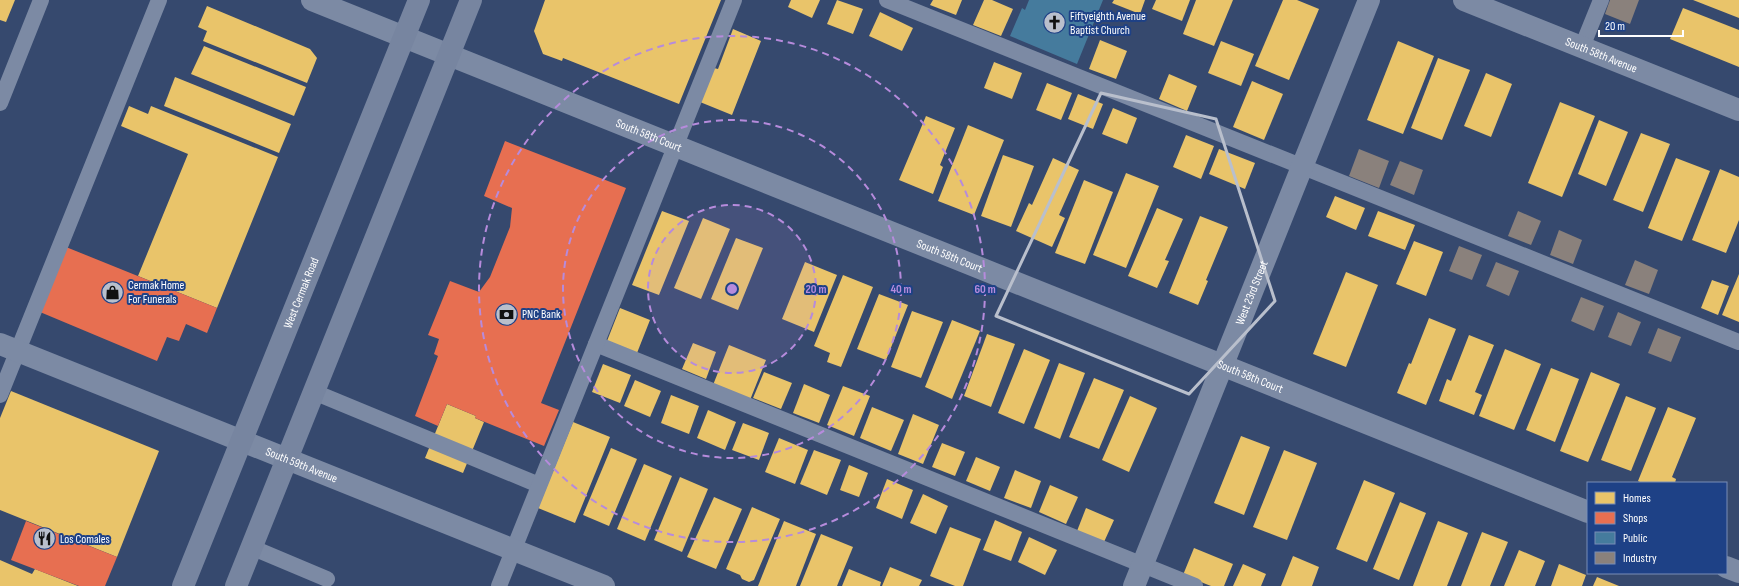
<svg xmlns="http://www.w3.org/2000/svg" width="1739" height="586" font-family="'Sofia Sans Condensed',sans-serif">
	<rect width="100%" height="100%" fill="#36496e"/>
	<g fill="#e9c46a">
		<polygon points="0,0 15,0 6,22 0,20"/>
		<polygon points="545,0 721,0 679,104 563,58 562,61 543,54 534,31"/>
		<polygon points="791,0 820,0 812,18 788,7"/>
		<polygon points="837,0 863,9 853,34 827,24"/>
		<polygon points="933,0 962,0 956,15 930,5"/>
		<polygon points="984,0 992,0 1013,9 1001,36 973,25"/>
		<polygon points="1114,0 1145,0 1140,14 1112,3"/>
		<polygon points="1156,0 1190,0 1182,21 1152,9"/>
		<polygon points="1196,0 1233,0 1214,46 1183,34"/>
		<polygon points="1283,0 1297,0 1319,9 1289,80 1255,66"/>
		<polygon points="1693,0 1739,0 1739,18"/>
		<polygon points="207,6 310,49 317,58 307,83 203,41 207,31 198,27"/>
		<polygon points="1683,8 1739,30 1739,67 1670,39"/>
		<polygon points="880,12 913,28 902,51 869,36"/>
		<polygon points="733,29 761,41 732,115 700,102 714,68 718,69"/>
		<polygon points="1100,40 1127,51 1116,79 1089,69"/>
		<polygon points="1221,41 1254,54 1241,86 1208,73"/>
		<polygon points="1398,41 1434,56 1403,134 1367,120"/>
		<polygon points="204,46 306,87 294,116 191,74"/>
		<polygon points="1438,58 1470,70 1442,140 1411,128"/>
		<polygon points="994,62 1022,73 1012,99 984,88"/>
		<polygon points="1486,73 1512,84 1491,137 1464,126"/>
		<polygon points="1169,74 1197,86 1187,111 1159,99"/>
		<polygon points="175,77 291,124 279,153 164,106"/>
		<polygon points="1252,81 1283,94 1264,140 1233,127"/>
		<polygon points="1047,83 1072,93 1061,120 1036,110"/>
		<polygon points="1078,94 1103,104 1093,129 1068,119"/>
		<polygon points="1560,102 1595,116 1562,197 1528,183"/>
		<polygon points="129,106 148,114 151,106 278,157 217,308 138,276 188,154 121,126"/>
		<polygon points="1113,108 1137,118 1127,144 1102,134"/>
		<polygon points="926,116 955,128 940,165 943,167 933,194 899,180"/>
		<polygon points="1599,120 1628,132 1606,186 1578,174"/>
		<polygon points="968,125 1004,140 974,215 938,201"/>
		<polygon points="1641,133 1670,144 1643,212 1613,200"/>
		<polygon points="1186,135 1214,146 1201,179 1173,167"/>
		<polygon points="1219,149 1255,163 1245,189 1209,174"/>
		<polygon points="1003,155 1034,166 1011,227 981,216"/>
		<polygon points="1053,158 1079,170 1059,215 1065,218 1052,247 1016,231 1029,203 1032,205"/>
		<polygon points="1676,158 1710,171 1682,241 1648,228"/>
		<polygon points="1720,169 1739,177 1739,220 1726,253 1692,240"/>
		<polygon points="1126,173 1159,186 1126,268 1093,255"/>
		<polygon points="1084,180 1113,192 1085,264 1055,253"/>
		<polygon points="1335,196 1365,208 1356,230 1326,217"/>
		<polygon points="1157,208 1183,219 1165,260 1169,261 1157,288 1128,276"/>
		<polygon points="662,211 689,221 659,295 632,285"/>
		<polygon points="1378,211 1415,225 1405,250 1368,236"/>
		<polygon points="1200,216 1228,227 1206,280 1208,281 1198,305 1169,293"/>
		<polygon points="703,218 730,229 701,299 674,288"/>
		<polygon points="736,238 763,248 738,310 711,299"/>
		<polygon points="1414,241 1443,252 1426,296 1396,284"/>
		<polygon points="805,262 837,275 814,332 782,319"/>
		<polygon points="1346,272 1378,285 1346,367 1313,354"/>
		<polygon points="1739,274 1739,322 1722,315"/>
		<polygon points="843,275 873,287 841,367 827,362 830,353 814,346"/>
		<polygon points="1712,280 1729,286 1718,315 1701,308"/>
		<polygon points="879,294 908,305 886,360 857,349"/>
		<polygon points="620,308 650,320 637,353 607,341"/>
		<polygon points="912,311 943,322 921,378 891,367"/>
		<polygon points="1429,318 1456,329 1426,405 1397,393 1409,363 1411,364"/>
		<polygon points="952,320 980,331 952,399 925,387"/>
		<polygon points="987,334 1015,344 991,407 964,396"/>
		<polygon points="1469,335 1494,345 1475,392 1482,395 1474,415 1439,401 1447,379 1451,381"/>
		<polygon points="693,343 716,352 706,379 682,369"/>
		<polygon points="729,345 766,360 750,400 713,385"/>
		<polygon points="1024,349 1050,360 1024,424 998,413"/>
		<polygon points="1505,349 1541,364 1514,430 1479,416"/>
		<polygon points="1059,363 1085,373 1060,439 1034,428"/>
		<polygon points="603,364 631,375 620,403 592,392"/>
		<polygon points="1551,368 1579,379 1555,442 1526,430"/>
		<polygon points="764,372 792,383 781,409 753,398"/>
		<polygon points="1591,372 1620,384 1588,462 1560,451"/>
		<polygon points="1094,378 1124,390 1099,449 1069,437"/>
		<polygon points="635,380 661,391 650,417 624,406"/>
		<polygon points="804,384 830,395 819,423 793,413"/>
		<polygon points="843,386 870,396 854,436 827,425"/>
		<polygon points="11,391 159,451 117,557 0,510 0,418"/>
		<polygon points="671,395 699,406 689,434 661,423"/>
		<polygon points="1130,396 1157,408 1129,472 1102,460"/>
		<polygon points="1626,396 1656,408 1631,471 1601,460"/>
		<polygon points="447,404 476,416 475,418 484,422 463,473 425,458"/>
		<polygon points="872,407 904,420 891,451 860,438"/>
		<polygon points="1668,407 1696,418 1672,477 1676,479 1675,483 1642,483 1638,481"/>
		<polygon points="708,410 736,422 725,450 697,438"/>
		<polygon points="913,414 939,425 923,464 898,454"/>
		<polygon points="573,422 610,437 575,523 538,508"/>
		<polygon points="743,423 769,433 759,460 732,450"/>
		<polygon points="1241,436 1270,447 1244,515 1214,503"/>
		<polygon points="779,438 808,450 795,484 765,472"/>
		<polygon points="942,443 965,452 955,476 932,467"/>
		<polygon points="611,448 637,459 609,526 583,515"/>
		<polygon points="814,450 841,460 827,495 800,484"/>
		<polygon points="1284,450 1317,463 1287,540 1253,527"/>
		<polygon points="976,457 1000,467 990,491 966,481"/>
		<polygon points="644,464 672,476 645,541 617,529"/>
		<polygon points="849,465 868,473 859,497 840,490"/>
		<polygon points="1015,470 1041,481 1031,508 1004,498"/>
		<polygon points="680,477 708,489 682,552 654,540"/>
		<polygon points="887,479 913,490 902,519 876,508"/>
		<polygon points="1364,480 1395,493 1367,562 1336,549"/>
		<polygon points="1050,485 1078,497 1066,524 1039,512"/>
		<polygon points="923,494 948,506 936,534 910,523"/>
		<polygon points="714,497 742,509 716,569 687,557"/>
		<polygon points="1400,502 1426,513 1399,580 1373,569"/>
		<polygon points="752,507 780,519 754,580 749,582 742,579 740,575 726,569"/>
		<polygon points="1086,508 1114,520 1104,542 1077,531"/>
		<polygon points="995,520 1022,532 1011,561 983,550"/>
		<polygon points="784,521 816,534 796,586 758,586"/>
		<polygon points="1438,521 1468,533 1447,586 1413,586"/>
		<polygon points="950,527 981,539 963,586 955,586 930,576"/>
		<polygon points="1482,532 1508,542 1490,586 1461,586"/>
		<polygon points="821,534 853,547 837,586 800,586"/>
		<polygon points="1029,537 1057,550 1045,575 1018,562"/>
		<polygon points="1194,548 1233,564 1224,586 1211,586 1183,575"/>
		<polygon points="1519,550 1545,561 1535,586 1504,586"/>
		<polygon points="1293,556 1319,567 1312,586 1281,586"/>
		<polygon points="0,560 32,574 35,569 78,586 0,586"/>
		<polygon points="1243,564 1266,574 1261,586 1233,586"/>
		<polygon points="1559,564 1586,575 1582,586 1551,586"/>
		<polygon points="890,567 922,580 919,586 882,586"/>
		<polygon points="849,569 881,582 880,586 842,586"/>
		<polygon points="1597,577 1619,586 1593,586"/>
	</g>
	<g fill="#e76f51">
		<polygon points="505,141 626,188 541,403 559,410 544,446 475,418 476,416 447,404 438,426 415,416 438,356 434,354 439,339 428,335 450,281 479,292 490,277 510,227 512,208 484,196"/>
		<polygon points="66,247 217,308 207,333 186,324 179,341 167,337 157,361 40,312"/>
		<polygon points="26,521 117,557 105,586 79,586 11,560"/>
	</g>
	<polygon fill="#457b9d" points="1029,0 1103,0 1077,64 1010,36 1022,8 1025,10"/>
	<g fill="#8a817c">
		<polygon points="1610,0 1639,0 1630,24 1605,14"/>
		<polygon points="1359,149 1389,161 1379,188 1349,176"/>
		<polygon points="1400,161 1423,170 1414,195 1390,185"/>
		<polygon points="1518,211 1541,221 1531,245 1508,236"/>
		<polygon points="1559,230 1582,240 1573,264 1550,255"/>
		<polygon points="1459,246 1482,255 1472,280 1449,271"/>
		<polygon points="1635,260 1658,270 1649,294 1625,285"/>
		<polygon points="1496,262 1519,271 1509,296 1486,286"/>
		<polygon points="1581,297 1604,306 1594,331 1571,321"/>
		<polygon points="1618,312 1641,322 1631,346 1608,337"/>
		<polygon points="1658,328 1681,337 1671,362 1648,353"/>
	</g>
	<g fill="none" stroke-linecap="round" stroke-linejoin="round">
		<g stroke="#7c8aa4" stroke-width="16">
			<polyline points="887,0 1739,342"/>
			<polyline points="1582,47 1601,0"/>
			<polyline points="0,103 41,0"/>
			<polyline points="596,344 1195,586"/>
			<polyline points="314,392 539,485"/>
			<polyline points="0,395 159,0"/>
			<polyline points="251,547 327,579"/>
			<polyline points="499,586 734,0"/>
		</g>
		<g stroke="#7c8aa4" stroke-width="22">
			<path id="s1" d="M312,0L1588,512"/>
			<path id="s2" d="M1464,0L1739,110"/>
			<path id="s3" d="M0,344L604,586"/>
			<polyline points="1726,567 1739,572"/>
			<path id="s4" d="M1134,586L1369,0"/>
		</g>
		<g stroke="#7785a0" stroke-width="22">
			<path id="s5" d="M183,586L419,0"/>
			<polyline points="236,586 471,0"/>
		</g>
	</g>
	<path fill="none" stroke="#b9bfcc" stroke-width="3" stroke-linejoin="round" d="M1101,93L1216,119L1275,301L1189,394L996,316Z"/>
	<circle cx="732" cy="289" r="84" fill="#b68bdc" fill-opacity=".12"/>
	<g fill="none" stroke="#b68bdc" stroke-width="2" stroke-dasharray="7 5">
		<circle cx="732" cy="289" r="84"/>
		<circle cx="732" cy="289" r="169"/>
		<circle cx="732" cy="289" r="253"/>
	</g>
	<defs>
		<symbol id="church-disc" viewBox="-11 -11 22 22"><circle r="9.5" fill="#b9bfcc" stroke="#1e4186"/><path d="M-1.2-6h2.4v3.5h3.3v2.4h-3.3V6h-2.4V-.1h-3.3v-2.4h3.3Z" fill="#111"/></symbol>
		<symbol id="shop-disc" viewBox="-11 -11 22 22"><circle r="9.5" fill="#b9bfcc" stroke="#1e4186"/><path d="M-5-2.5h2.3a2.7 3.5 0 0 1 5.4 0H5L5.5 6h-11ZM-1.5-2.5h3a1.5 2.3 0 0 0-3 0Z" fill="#111"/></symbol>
		<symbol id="bank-disc" viewBox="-11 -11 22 22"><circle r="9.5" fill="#b9bfcc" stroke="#1e4186"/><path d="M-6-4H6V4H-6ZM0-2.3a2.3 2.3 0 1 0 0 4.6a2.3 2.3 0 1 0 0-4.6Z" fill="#111"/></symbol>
		<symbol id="restaurant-disc" viewBox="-11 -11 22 22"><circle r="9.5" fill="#b9bfcc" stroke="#1e4186"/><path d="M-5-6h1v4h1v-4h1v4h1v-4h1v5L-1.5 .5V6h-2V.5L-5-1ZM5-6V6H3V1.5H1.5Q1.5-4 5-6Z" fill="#111"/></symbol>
	</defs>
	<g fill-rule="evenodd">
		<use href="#church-disc" x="1042" y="10" width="25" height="25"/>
		<use href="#shop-disc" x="100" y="280" width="25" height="25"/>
		<use href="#bank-disc" x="494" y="302" width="25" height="25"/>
		<use href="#restaurant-disc" x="32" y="526" width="25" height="25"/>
	</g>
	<g text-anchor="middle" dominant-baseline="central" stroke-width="4" stroke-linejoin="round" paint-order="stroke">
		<g font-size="12" fill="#fff" stroke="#1e4186" text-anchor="start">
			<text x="1070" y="16">Fiftyeighth Avenue<tspan x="1070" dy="14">Baptist Church</tspan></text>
			<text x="128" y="285">Cermak Home<tspan x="128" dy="14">For Funerals</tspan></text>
			<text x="522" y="314">PNC Bank</text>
			<text x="60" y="539">Los Comales</text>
		</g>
		<g font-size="12" fill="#fff" stroke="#1e4186">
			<text stroke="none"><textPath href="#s2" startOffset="148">South 58th Avenue</textPath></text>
			<text stroke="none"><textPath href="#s1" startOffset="363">South 58th Court</textPath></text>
			<text stroke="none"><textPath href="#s1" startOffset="687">South 58th Court</textPath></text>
			<text stroke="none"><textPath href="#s5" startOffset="316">West Cermak Road</textPath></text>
			<text stroke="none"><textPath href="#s4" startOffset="316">West 23rd Street</textPath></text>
			<text stroke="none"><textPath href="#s1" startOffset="1011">South 58th Court</textPath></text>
			<text stroke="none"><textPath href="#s3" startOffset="325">South 59th Avenue</textPath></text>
		</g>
	</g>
	<circle cx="732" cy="289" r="6" fill="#b68bdc" stroke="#1e4186" stroke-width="2"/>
	<g font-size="12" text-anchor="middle" font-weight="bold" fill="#b68bdc" stroke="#1e4186" stroke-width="4" stroke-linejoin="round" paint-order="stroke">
		<text x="816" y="293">20 m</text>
		<text x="901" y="293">40 m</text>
		<text x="985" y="293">60 m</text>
	</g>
	<rect x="1587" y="482" width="140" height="92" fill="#1e4186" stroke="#788db6"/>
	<rect x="1595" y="492" width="20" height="12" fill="#e9c46a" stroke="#788db6"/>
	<text x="1623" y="502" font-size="12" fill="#ffffff">Homes</text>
	<rect x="1595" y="512" width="20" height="12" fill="#e76f51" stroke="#788db6"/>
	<text x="1623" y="522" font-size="12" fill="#ffffff">Shops</text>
	<rect x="1595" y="532" width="20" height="12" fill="#457b9d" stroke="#788db6"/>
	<text x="1623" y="542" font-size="12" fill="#ffffff">Public</text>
	<rect x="1595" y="552" width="20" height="12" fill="#8a817c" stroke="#788db6"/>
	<text x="1623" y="562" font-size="12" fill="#ffffff">Industry</text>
	<path d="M1599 30v6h84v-6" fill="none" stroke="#ffffff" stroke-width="2"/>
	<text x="1605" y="30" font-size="12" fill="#ffffff" stroke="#1e4186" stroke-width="3" paint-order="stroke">20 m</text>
</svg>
